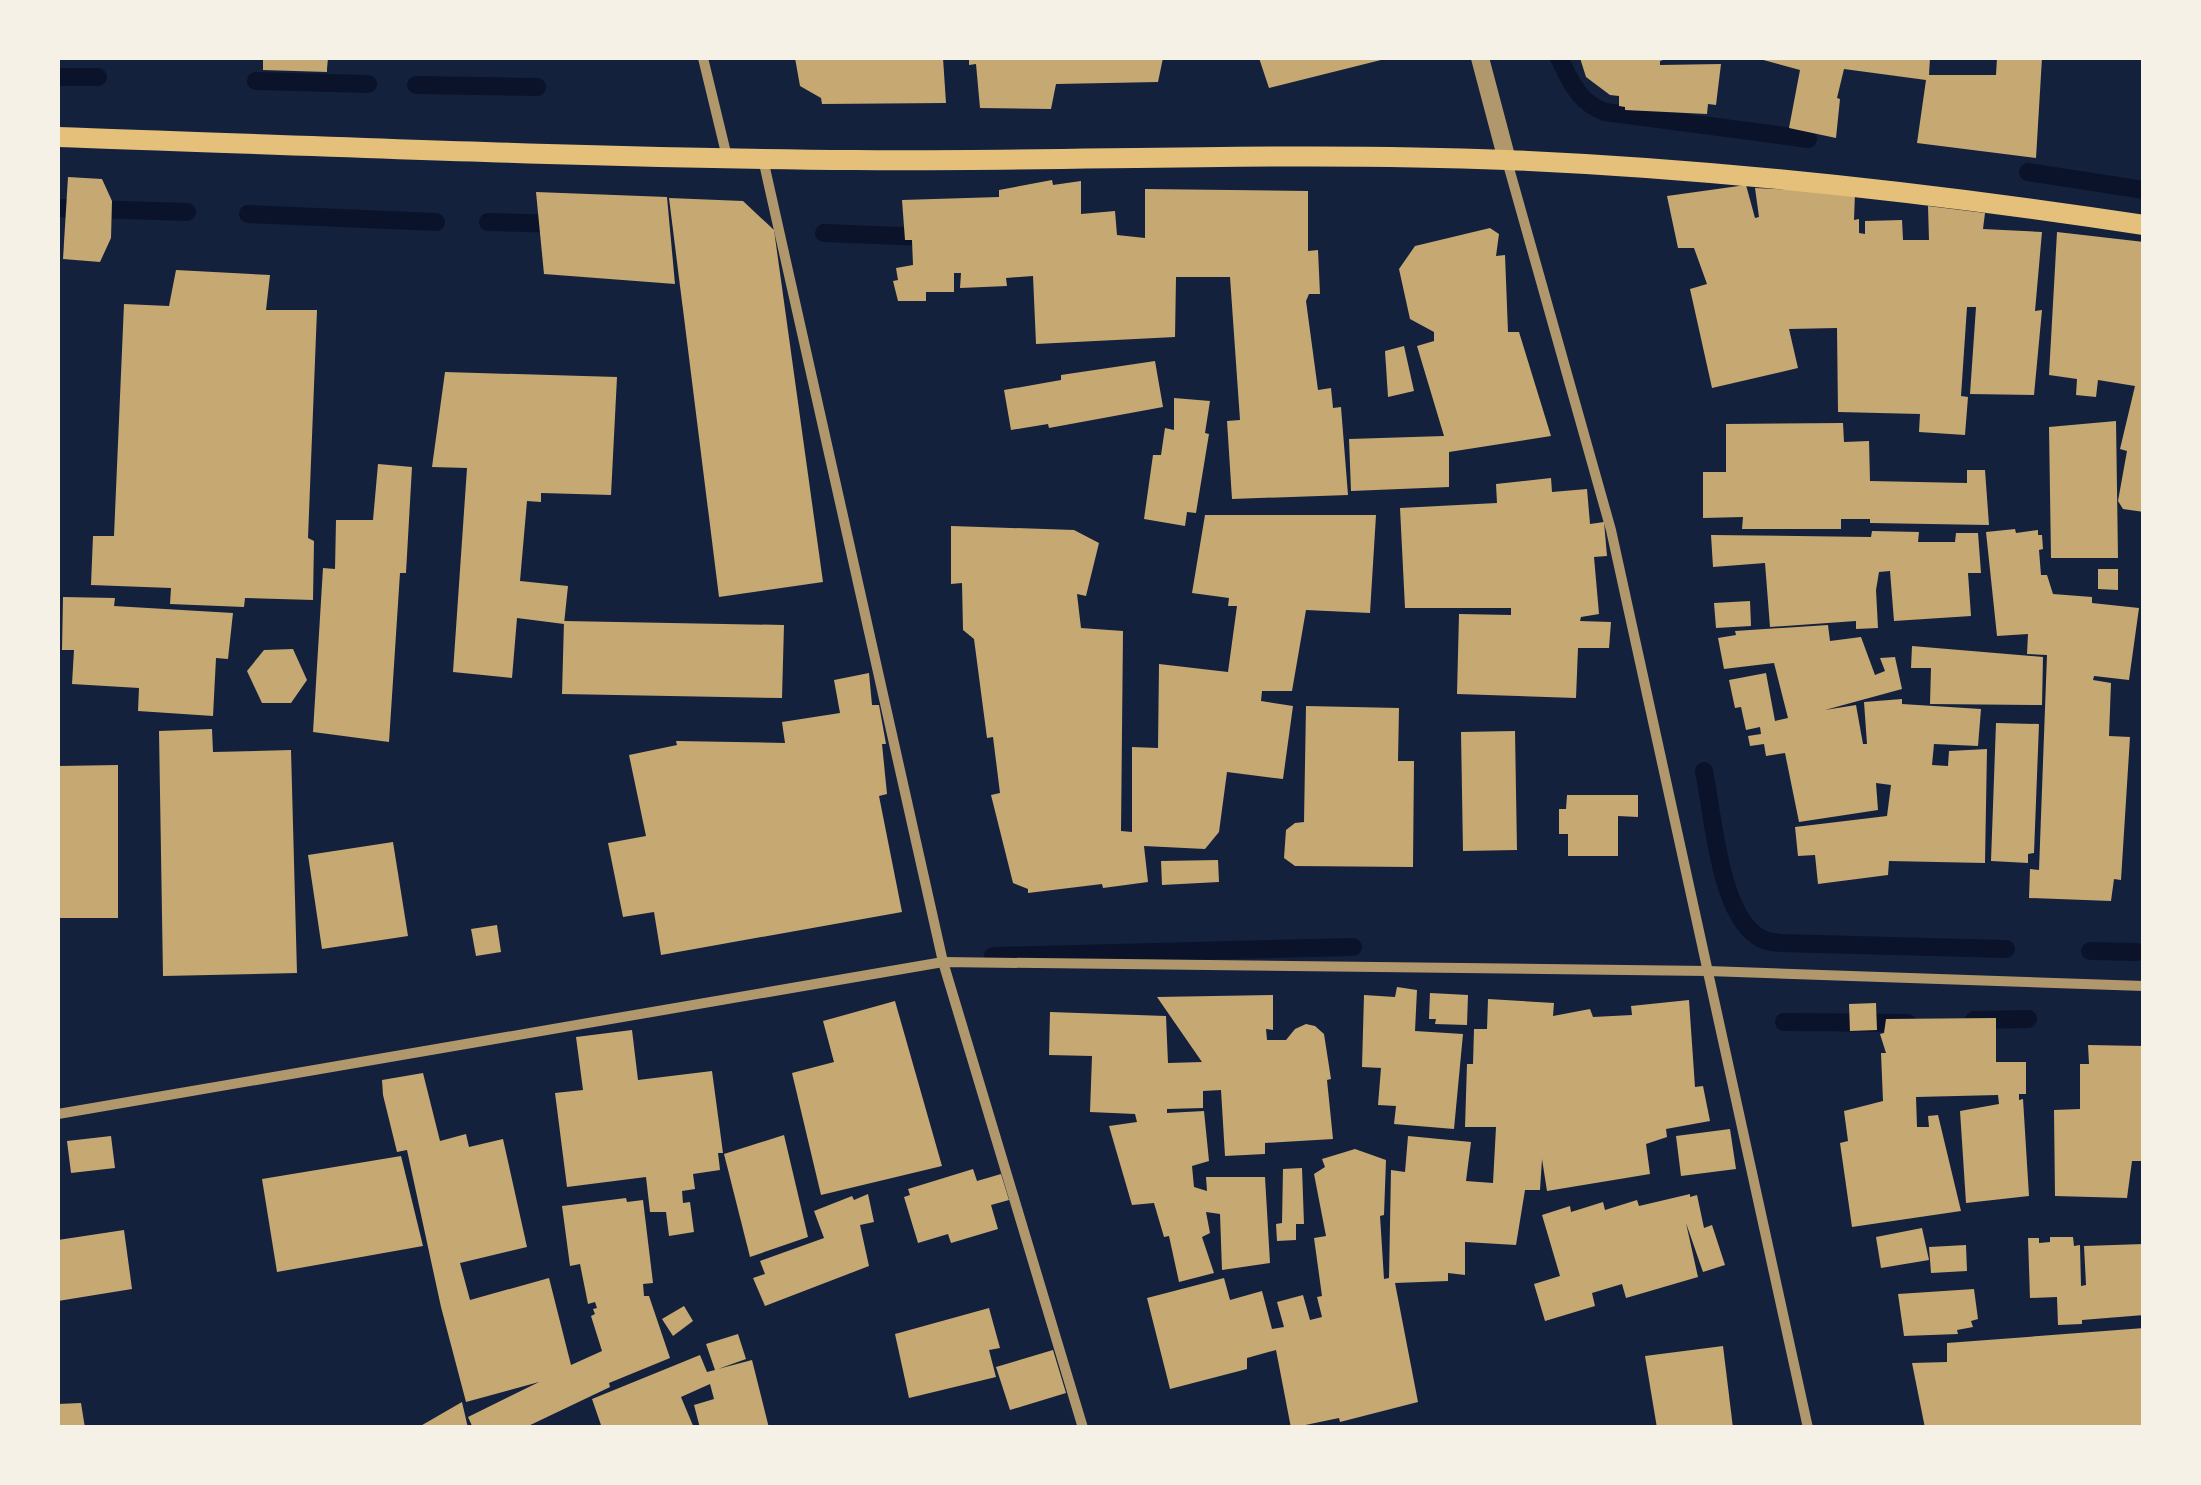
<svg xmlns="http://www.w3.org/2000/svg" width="2201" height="1485" font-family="'DM Sans',sans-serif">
	<rect width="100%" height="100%" fill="#14213d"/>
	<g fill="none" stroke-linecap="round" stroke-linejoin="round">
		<g stroke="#0b132b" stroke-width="18">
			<path d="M1559,58C1571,82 1578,102 1605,112L1808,139"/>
			<polyline points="58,77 98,77"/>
			<polyline points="256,81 368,84"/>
			<polyline points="416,85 537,87"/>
			<polyline points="2028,172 2144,190"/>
			<polyline points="58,208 187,212"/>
			<polyline points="248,214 436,222"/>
			<polyline points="488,222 560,224"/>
			<polyline points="824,233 926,237"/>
			<path d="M1704,771C1713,814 1719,911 1757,936C1763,941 1772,942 1780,943L2006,949"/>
			<polyline points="2090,951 2136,952"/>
			<polyline points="993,956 1353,947"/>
			<polyline points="1974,1020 2028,1019"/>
			<polyline points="1784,1022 1908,1023"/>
		</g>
	</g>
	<g fill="#c6a872">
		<polygon points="263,58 328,58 327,69 327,72 263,70"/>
		<polygon points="795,58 943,58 946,103 822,104 821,98 800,86"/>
		<polygon points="969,58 1163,58 1158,82 1056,84 1051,109 980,108 976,64 969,65"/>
		<polygon points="1259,58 1385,58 1385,59 1269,88"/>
		<polygon points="1580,58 1669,58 1660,61 1660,65 1721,64 1716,105 1708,104 1707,114 1625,110 1625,107 1619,106 1619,96 1610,95 1586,77"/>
		<polygon points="1756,58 1930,58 1929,75 1996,75 1997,58 2042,58 2036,158 1917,143 1926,80 1844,69 1837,98 1840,99 1836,138 1789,128 1800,70"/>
		<polygon points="68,177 102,179 112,201 111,238 100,262 63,259"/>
		<polygon points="1052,180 1053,185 1081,181 1081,214 1115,211 1117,235 1145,238 1145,189 1308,191 1308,251 1318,250 1320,294 1309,294 1306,301 1318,390 1331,388 1333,408 1341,407 1348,495 1232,499 1227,421 1240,420 1230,277 1176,277 1175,337 1036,344 1033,276 1006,278 1007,286 960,288 961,273 954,273 954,292 926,292 926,301 898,301 893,281 898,280 896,268 913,265 912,240 905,240 902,200 999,197 999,190"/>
		<polygon points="1746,185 1755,218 1759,217 1755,188 1855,193 1854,220 1859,219 1859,233 1865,234 1865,221 1902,220 1903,240 1929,240 1928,206 1985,213 1983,229 2042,232 2035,311 2042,310 2034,395 1970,394 1976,307 1967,307 1961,396 1968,397 1965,435 1919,432 1920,414 1838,412 1837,328 1789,329 1798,368 1712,388 1690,289 1707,284 1694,248 1678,248 1667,196"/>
		<polygon points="536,192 667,197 675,284 544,274"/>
		<polygon points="669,198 743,201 774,230 823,582 719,597"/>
		<polygon points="1490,228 1499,234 1496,256 1505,255 1508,332 1519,332 1551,436 1449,452 1449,487 1351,491 1349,439 1444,436 1417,346 1434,341 1434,332 1410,319 1399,269 1415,246"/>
		<polygon points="2057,232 2144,242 2144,512 2123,509 2118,501 2127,451 2120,449 2135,386 2098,380 2096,397 2076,395 2077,379 2049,375"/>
		<polygon points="176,270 270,275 266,310 317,310 308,538 314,541 313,600 245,598 244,607 170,604 171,588 91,585 93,536 114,536 124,304 169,306"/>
		<polygon points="1404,346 1414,391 1388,397 1385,351"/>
		<polygon points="1155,361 1163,407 1049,428 1048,424 1011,430 1004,390 1061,380 1061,375"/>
		<polygon points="445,372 617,377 611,495 541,493 541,502 527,501 520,581 568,586 564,624 517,618 512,678 453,672 467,468 432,467"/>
		<polygon points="1174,398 1210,401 1205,433 1209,434 1196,513 1187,512 1185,526 1144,519 1153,455 1161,455 1165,428 1174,430"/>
		<polygon points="2116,421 2118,558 2051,558 2049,427"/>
		<polygon points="1843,423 1844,442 1869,441 1870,481 1967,483 1967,470 1985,470 1989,525 1870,523 1870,519 1841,519 1841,529 1742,529 1743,517 1703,518 1703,472 1726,472 1726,424"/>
		<polygon points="378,464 412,467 406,573 400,573 389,742 313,732 323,568 335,569 336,520 373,520"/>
		<polygon points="1551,478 1552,492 1587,489 1590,524 1604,522 1607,556 1594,557 1599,614 1581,617 1580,621 1611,622 1609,648 1578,648 1576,698 1457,694 1459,614 1511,615 1511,608 1405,608 1400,508 1497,503 1496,484"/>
		<polygon points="1205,515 1376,515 1370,613 1306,610 1292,691 1262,691 1261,701 1293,706 1283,779 1227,772 1219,832 1205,849 1144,846 1148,882 1103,888 1102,884 1028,893 1028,889 1013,883 991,795 1000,793 993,737 987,738 974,639 963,630 962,583 951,584 951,526 1074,530 1099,543 1086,596 1077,594 1081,628 1123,631 1121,831 1132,832 1132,747 1158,748 1159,664 1228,672 1237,606 1228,606 1229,598 1192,593"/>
		<polygon points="2015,529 2016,533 2038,530 2038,535 2042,535 2043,549 2039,550 2041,575 2047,575 2053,594 2092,597 2092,603 2139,608 2129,680 2094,676 2093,680 2111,683 2109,736 2130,737 2121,880 2114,879 2111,901 2029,898 2030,869 2039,870 2047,655 2027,654 2028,634 1997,636 1986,532"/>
		<polygon points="1872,531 1919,532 1918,542 1955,542 1956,533 1978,533 1981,573 1968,573 1971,616 1894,621 1890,571 1879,572 1876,590 1878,628 1856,629 1856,621 1770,627 1765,563 1713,567 1711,535 1871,537"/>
		<polygon points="2098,569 2118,569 2118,590 2098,589"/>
		<polygon points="63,597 115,598 114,606 233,613 228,659 216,658 213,716 138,711 139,688 72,684 74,650 62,650"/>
		<polygon points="1750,601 1751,626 1716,628 1714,603"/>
		<polygon points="564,621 784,625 782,698 562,694"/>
		<polygon points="1828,625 1830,641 1861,637 1875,675 1885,671 1880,658 1895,657 1902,689 1825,710 1856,705 1863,744 1867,744 1864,702 1902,699 1902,704 1981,709 1978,746 1934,744 1932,765 1948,766 1949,751 1987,749 1985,863 1889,861 1888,875 1818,884 1815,855 1798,856 1795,827 1887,816 1891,785 1876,783 1878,810 1799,822 1785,753 1766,756 1764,744 1750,746 1748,736 1761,734 1760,727 1746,730 1741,707 1735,708 1729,680 1766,673 1775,721 1788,718 1774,663 1724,669 1718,638 1736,635 1735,631"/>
		<polygon points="1912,646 2043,657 2042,705 1930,704 1931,668 1911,668"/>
		<polygon points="293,649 307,680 291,703 262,703 247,671 264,650"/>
		<polygon points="869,673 872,705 879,705 886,744 882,744 887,794 879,796 902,912 661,955 654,912 623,917 608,843 646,836 629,755 677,745 676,741 785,743 782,722 840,713 834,680"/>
		<polygon points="1306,706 1399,708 1398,761 1414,761 1413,867 1295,866 1284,858 1286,830 1295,823 1304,822"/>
		<polygon points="1996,723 2039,724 2034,853 2028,854 2028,863 1991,861"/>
		<polygon points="212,729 213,752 291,750 297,973 163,976 159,731"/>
		<polygon points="1515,731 1517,850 1463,851 1461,732"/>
		<polygon points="118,765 118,918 58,918 58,766"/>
		<polygon points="1567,795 1638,795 1638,817 1618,816 1618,856 1568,856 1568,834 1559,834 1559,809 1566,809"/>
		<polygon points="393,842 408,936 322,949 308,855"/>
		<polygon points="1218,860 1219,882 1162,885 1161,861"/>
		<polygon points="497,925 501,952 476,956 471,929"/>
		<polygon points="1397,987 1417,990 1415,1031 1463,1034 1454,1129 1394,1124 1396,1106 1378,1105 1381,1068 1362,1067 1364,995 1395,997"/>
		<polygon points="1430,993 1468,995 1467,1025 1435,1024 1436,1019 1429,1019"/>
		<polygon points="1273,995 1273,1030 1266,1029 1267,1040 1286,1040 1295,1029 1306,1024 1315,1026 1324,1034 1331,1079 1327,1080 1333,1139 1265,1143 1265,1154 1225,1156 1221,1090 1203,1091 1203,1108 1167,1109 1167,1113 1204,1111 1209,1161 1192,1166 1194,1187 1207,1191 1206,1177 1265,1177 1270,1263 1222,1270 1220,1214 1206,1212 1210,1233 1202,1237 1214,1273 1179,1282 1169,1236 1164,1237 1154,1203 1132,1205 1109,1126 1137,1122 1135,1114 1090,1112 1092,1056 1049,1055 1050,1012 1166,1016 1168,1063 1202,1062 1157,997"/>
		<polygon points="1488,999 1554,1003 1553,1016 1590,1009 1593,1017 1632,1015 1631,1006 1689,1000 1695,1087 1703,1086 1710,1121 1666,1129 1667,1137 1646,1144 1650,1174 1547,1191 1542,1159 1540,1190 1525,1190 1516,1245 1465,1242 1465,1275 1448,1273 1448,1281 1395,1283 1418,1402 1340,1422 1339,1418 1291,1428 1276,1350 1247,1358 1247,1369 1170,1389 1147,1298 1224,1278 1230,1300 1262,1291 1272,1329 1284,1327 1277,1302 1303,1295 1310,1320 1322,1317 1317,1297 1322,1296 1314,1238 1326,1236 1314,1174 1325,1167 1322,1159 1355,1149 1386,1160 1384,1215 1380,1216 1384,1279 1389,1278 1391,1170 1405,1172 1408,1136 1471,1142 1466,1181 1493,1183 1496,1127 1465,1127 1467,1064 1473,1064 1474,1029 1487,1029"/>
		<polygon points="895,1001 942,1166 821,1195 792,1073 834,1062 823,1021"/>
		<polygon points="1876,1003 1877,1030 1850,1031 1849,1004"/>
		<polygon points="1996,1018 1996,1062 2026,1062 2026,1094 2019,1094 2019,1100 2023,1099 2029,1196 1966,1203 1960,1111 1999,1104 1998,1095 1916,1097 1917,1127 1929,1127 1928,1116 1938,1115 1961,1211 1852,1227 1840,1143 1848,1141 1844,1111 1883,1101 1881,1053 1886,1053 1880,1034 1884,1033 1886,1019"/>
		<polygon points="632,1030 638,1080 712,1071 723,1153 718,1153 720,1170 693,1174 695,1189 682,1191 683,1203 690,1202 694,1232 669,1236 666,1212 650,1212 646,1177 567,1187 555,1093 583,1090 576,1037"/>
		<polygon points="2088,1045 2144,1046 2144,1161 2132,1161 2127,1198 2055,1196 2054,1110 2080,1109 2080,1064 2089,1064"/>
		<polygon points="423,1073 440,1141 466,1134 469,1147 503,1139 527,1247 460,1263 470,1300 549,1278 571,1365 602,1351 591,1316 595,1314 593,1309 597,1308 595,1302 588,1304 580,1264 570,1266 562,1206 626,1198 627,1202 643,1200 653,1283 643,1284 644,1296 649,1296 670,1358 609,1383 610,1387 524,1428 473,1428 468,1417 539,1382 466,1402 441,1307 407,1150 397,1152 383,1095 382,1080"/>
		<polygon points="1730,1129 1736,1169 1681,1176 1676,1136"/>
		<polygon points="784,1135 808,1237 750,1257 724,1154"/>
		<polygon points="111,1136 115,1168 71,1173 67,1141"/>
		<polygon points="401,1156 423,1246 277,1272 262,1179"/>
		<polygon points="1302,1168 1304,1224 1296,1224 1296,1240 1277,1241 1276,1224 1282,1223 1283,1169"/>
		<polygon points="973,1169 977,1181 1001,1174 1009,1200 991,1205 998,1229 951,1243 948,1234 918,1243 904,1197 910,1195 908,1189"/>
		<polygon points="868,1194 874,1222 860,1225 869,1266 765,1306 753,1278 765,1274 760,1261 824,1238 814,1211 852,1196 854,1200"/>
		<polygon points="1690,1194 1690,1197 1697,1195 1704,1228 1712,1225 1725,1265 1703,1272 1686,1223 1698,1277 1626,1298 1622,1284 1592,1293 1595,1306 1545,1321 1534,1284 1560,1276 1542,1215 1570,1206 1571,1212 1603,1202 1605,1210 1637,1200 1639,1206"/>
		<polygon points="1922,1228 1929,1260 1881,1268 1876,1237"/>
		<polygon points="124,1230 132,1289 58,1301 58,1240"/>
		<polygon points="2050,1237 2073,1237 2074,1246 2080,1245 2081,1286 2086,1285 2084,1246 2144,1244 2144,1315 2082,1320 2082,1324 2058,1325 2057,1297 2030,1298 2028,1238 2039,1238 2039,1243 2050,1242"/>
		<polygon points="1966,1245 1967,1271 1931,1273 1929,1247"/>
		<polygon points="1974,1289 1978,1319 1971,1321 1973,1327 1957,1330 1958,1334 1904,1336 1898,1294"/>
		<polygon points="684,1306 693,1321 673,1336 662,1319"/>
		<polygon points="989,1308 1000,1348 989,1350 996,1377 909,1398 895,1334"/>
		<polygon points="2144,1328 2144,1428 2134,1428 2134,1425 1925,1428 1912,1363 1947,1362 1947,1343"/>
		<polygon points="738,1334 746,1359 718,1369 752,1360 769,1428 700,1428 694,1405 714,1399 710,1384 681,1397 694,1428 602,1428 592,1399 700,1355 707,1372 715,1370 706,1344"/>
		<polygon points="1723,1346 1733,1428 1657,1428 1645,1356"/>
		<polygon points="1053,1350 1066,1393 1010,1410 996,1367"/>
		<polygon points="462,1402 468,1428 417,1428"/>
		<polygon points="81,1403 85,1428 58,1428 58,1404"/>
	</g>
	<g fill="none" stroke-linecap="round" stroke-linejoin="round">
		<g stroke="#b1986c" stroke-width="10">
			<polyline points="703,58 727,157"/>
			<polyline points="763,159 943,962 1083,1428"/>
			<polyline points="1507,161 1611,530 1808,1428"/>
			<polyline points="58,1114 943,962 1708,971 2144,986"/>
		</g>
		<polyline stroke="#b1986c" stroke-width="18" points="1480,58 1507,160"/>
		<path stroke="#e5c07b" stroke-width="20" d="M58,137C323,146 589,158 855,160C1072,162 1290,151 1507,160C1720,169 1933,193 2144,225"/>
	</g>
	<rect width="2201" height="1485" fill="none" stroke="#f6f1e7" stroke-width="120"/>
</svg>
